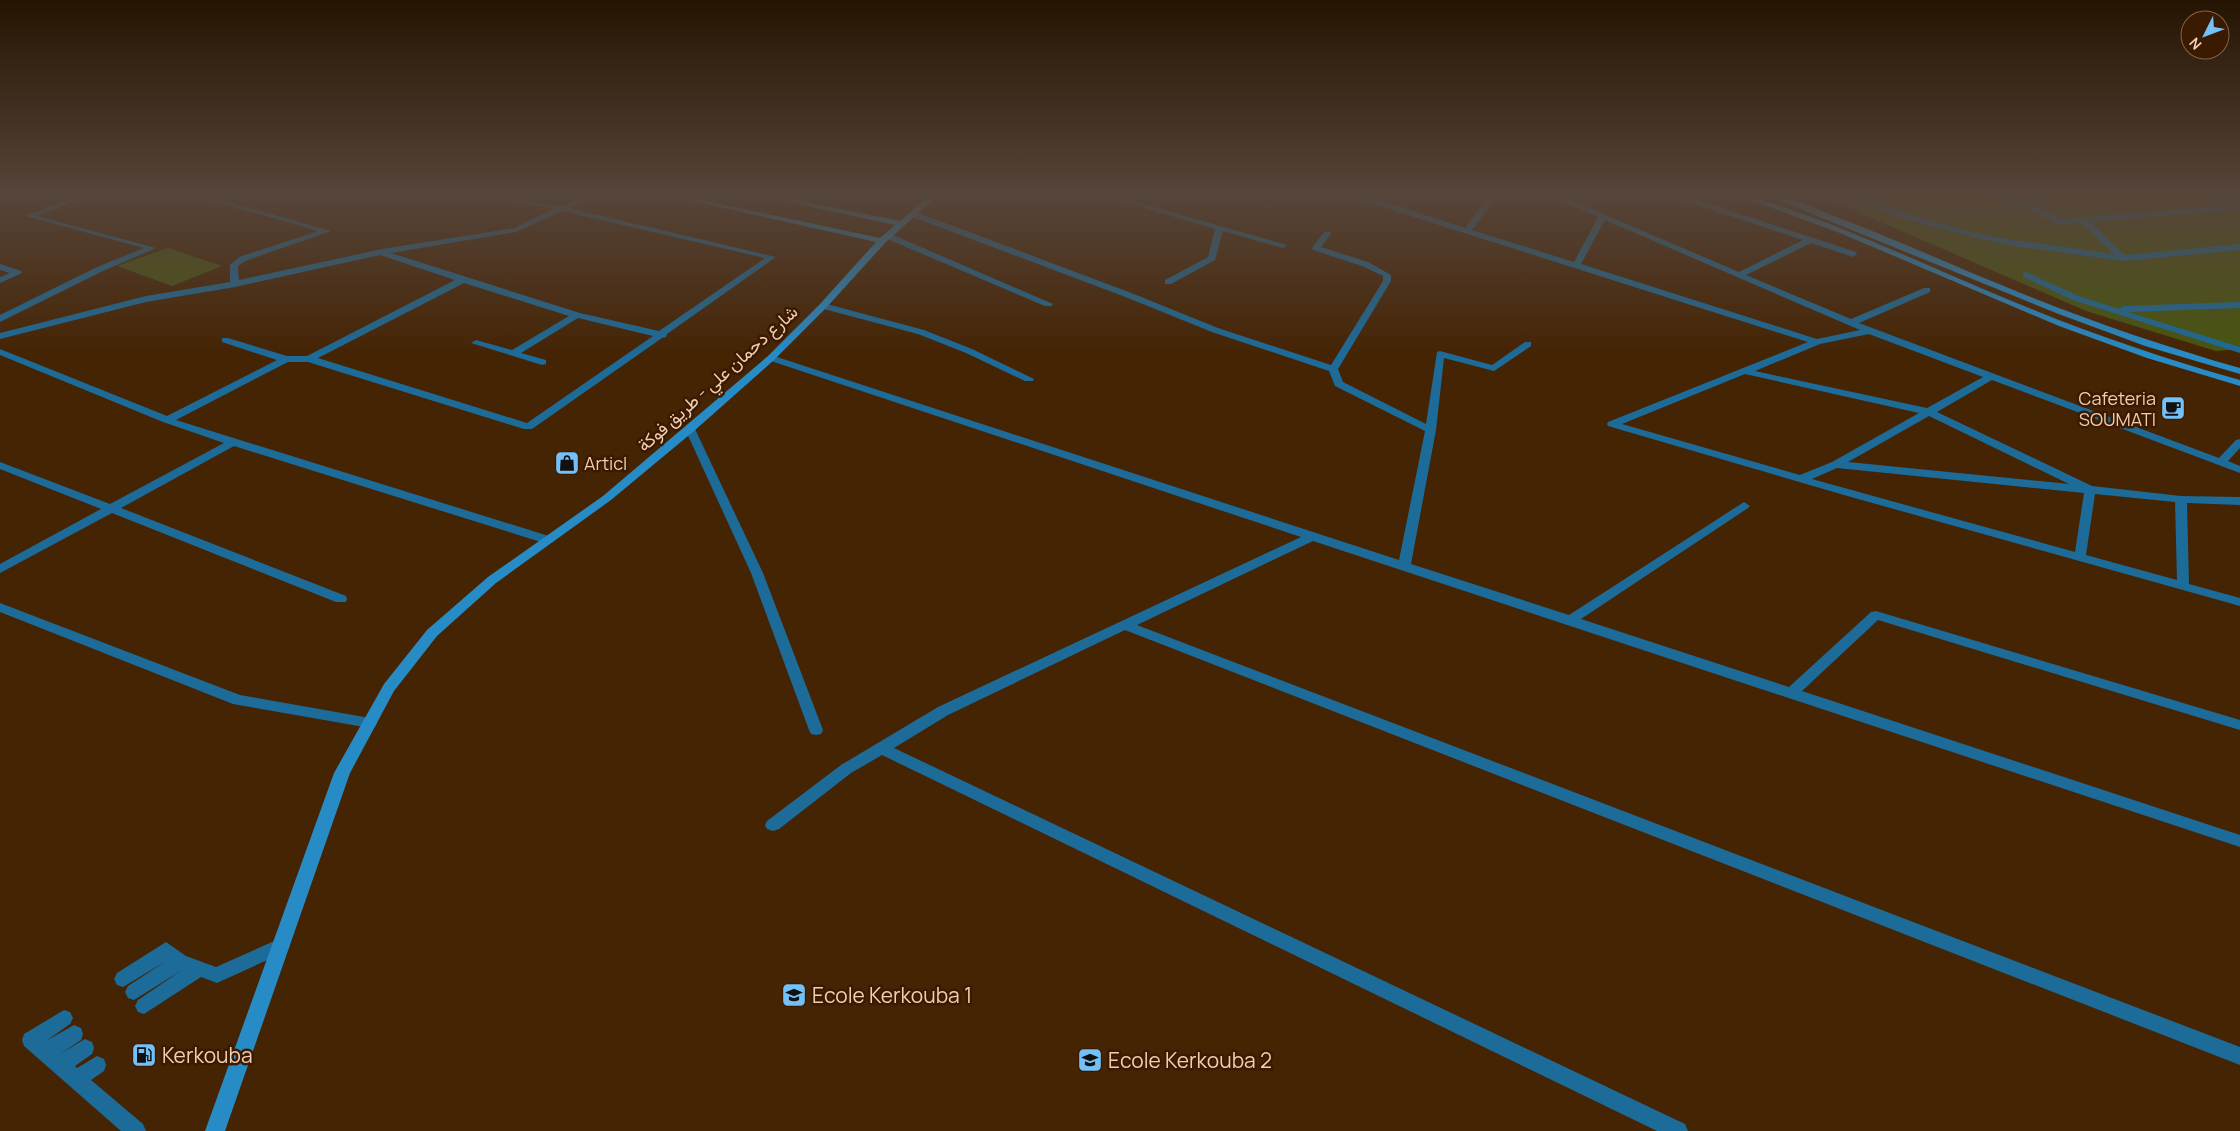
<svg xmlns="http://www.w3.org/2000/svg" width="2240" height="1131" font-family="Manrope,Vazirmatn,sans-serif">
	<rect width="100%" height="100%" fill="#452404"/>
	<g fill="#485510">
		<polygon points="1821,196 2240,196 2240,349 2216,351 2086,311"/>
		<polygon points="168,248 222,266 172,286 117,266"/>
	</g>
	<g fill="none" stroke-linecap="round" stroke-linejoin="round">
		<g fill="#1c6b99" fill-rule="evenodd">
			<polygon points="1845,196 1855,196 1908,214 1974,233 2014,240 2114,254 2081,223 2058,224 2016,204 1989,196 2002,196 2022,200 2062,219 2240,205 2240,209 2090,222 2125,255 2240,244 2240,250 2123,261 2014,246 1973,237 1902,218"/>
			<polygon points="281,938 287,941 290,946 287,951 217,983 201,977 144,1014 138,1012 135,1006 138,1000 182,970 134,1000 128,998 125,992 128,986 166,961 123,987 117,985 114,979 117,973 166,942 186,956 216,967"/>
			<polygon points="64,1010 70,1012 73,1018 70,1024 46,1041 74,1025 81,1028 83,1034 81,1040 60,1054 85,1039 92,1042 94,1048 92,1054 75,1066 77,1068 97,1056 104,1059 106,1065 104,1071 91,1080 143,1124 146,1131 121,1131 24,1046 22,1040 24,1034"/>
		</g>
		<g fill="#1c6b99" fill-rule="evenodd">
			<polygon points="0,196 11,196 0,200"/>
			<polygon points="79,196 89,196 37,216 156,248 103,271 0,322 0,315 97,267 144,248 25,216"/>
			<path d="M196,196H208L331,231L245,261L238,266L239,280L382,249L514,228L553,209L502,198L501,196C521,196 541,206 559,206C569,206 579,196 592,196L569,208L776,257L667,334L666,337L662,338L532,429H524L308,362H288L176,420L552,537L554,540L552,543H544L234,446L121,508L346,596L347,599L346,602H336L112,513L0,573V564L101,509L0,469V462L110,504L224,443L163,422L0,355V349L167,416L277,360L222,342V338H228L287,356H307L455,280L380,255L235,287L146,302L0,339V333L146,296L230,282V265L239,257L318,231ZM562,211L765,258L659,331L580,313L391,253L516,232ZM464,283L569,316L512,350L476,340L471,343L542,365L546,364V360L521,353L578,318L653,336L527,423L318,358Z"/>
			<polygon points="1104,196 1116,196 1287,245 1283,248 1223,231 1215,260 1171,284 1165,284 1165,280 1208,257 1215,229"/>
			<path d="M1360,196H1368L1465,228L1489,196H1497L1472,230L1574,262L1598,217L1551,196H1561L1739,272L1803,240L1676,198L1675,196H1686L1856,252L1857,254L1853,257L1811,243L1746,275L1851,319L1924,288H1930V292L1859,323L2219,458L2236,440L2240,439V448L2228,461L2240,466V473L1992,380L1937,412L2092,486L2181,496L2240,497V505L2187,503L2189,584L2240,598V606L1844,495L1608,426L1607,424L1608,422L1808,342L1360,200ZM1605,220L1860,330L1817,339L1581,264ZM1869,334L1983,377L1927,408L1755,371L1820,344ZM1745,374L1919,413L1832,462L1800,475L1622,424ZM1929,416L2069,484L1848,462ZM1837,468L2084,493L2075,552L1812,479ZM2095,494L2175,502L2177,580L2086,555Z"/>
			<polygon points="910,212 916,212 1134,294 1218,328 1331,365 1383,281 1383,276 1362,266 1313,250 1312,248 1324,232 1330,232 1331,234 1321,247 1368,262 1391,275 1391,281 1338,369 1343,382 1426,424 1437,352 1440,351 1492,365 1525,342 1531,342 1531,346 1494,371 1444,358 1436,430 1411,564 1569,615 1744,502 1750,506 1748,508 1581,619 1789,687 1871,612 1876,611 2240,720 2240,730 1878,620 1802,691 2240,835 2240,847 1313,541 1137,625 2240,1047 2240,1065 1125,630 948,715 894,748 1685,1124 1688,1131 1657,1131 882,755 851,773 779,829 773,831 767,829 765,825 767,821 841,765 938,707 1301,537 768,360 768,356 774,356 1399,560 1425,431 1335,386 1329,371 1212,332 1128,298 910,216"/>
			<polygon points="885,234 891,234 1053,304 1051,306 1045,306 885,238"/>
			<polygon points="0,264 21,271 22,273 0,283 0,277 10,273 0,270"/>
			<polygon points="2026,272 2079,296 2119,309 2123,306 2240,302 2240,308 2128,312 2240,347 2240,353 2073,300 2023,277 2023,273"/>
			<polygon points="823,303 924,330 972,349 1034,379 1033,381 1025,381 966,353 918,334 820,308 820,304"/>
			<polygon points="690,426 695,429 763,573 823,730 821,734 816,735 811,734 809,730 751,573 685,429"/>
			<polygon points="0,603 240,695 370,718 375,719 377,723 375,727 370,728 233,704 0,612"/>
		</g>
		<g fill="#278bc6" fill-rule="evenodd">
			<polygon points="670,196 683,196 880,238 895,225 762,196 776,196 900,221 929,196 937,196 885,243 826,308 774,360 694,431 611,500 496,583 437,636 394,691 350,773 225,1131 205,1131 334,773 384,684 427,630 488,577 603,496 768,356 820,304 876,242"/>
			<path d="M1739,196H1750C1839,223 1922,264 2007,299C2083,331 2161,358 2240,380V386L2147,358L2059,326L1840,233Z"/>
			<path d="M1768,196C1787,194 1808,206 1826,213C1886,235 1944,262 2004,286C2081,318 2160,345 2240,368V374L2145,346L2056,313Z"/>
		</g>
	</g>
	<linearGradient id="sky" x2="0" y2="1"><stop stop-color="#261402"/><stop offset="0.55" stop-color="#56453a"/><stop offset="1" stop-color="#56453a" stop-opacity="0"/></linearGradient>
	<rect width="2240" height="354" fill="url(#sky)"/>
	<defs>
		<symbol id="cafe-square" viewBox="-11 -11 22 22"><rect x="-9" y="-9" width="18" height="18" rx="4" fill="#73c1f6" stroke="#3a1a00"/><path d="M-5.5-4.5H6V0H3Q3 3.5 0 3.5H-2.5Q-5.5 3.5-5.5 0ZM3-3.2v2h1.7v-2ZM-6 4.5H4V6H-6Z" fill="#111"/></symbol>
		<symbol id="shop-square" viewBox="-11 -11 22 22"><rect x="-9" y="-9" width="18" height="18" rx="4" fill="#73c1f6" stroke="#3a1a00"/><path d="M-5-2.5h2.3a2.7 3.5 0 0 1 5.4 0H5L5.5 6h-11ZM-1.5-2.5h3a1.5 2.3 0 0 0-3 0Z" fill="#111"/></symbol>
		<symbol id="school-square" viewBox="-11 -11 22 22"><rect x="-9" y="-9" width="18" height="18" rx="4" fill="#73c1f6" stroke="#3a1a00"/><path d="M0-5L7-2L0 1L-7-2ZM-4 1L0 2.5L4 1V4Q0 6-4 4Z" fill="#111"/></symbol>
		<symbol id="fuel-square" viewBox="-11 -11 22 22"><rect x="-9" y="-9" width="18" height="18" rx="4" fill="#73c1f6" stroke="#3a1a00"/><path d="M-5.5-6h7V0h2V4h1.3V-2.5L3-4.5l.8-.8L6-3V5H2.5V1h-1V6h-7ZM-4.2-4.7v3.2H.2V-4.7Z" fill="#111"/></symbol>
	</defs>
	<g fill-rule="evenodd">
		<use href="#cafe-square" x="2159" y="394" width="28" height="28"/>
		<use href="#shop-square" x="553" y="449" width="28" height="28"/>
		<use href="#school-square" x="780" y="981" width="28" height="28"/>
		<use href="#fuel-square" x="130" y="1041" width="28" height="28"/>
		<use href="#school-square" x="1076" y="1046" width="28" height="28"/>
	</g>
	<g text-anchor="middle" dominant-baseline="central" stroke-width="5" stroke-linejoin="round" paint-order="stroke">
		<g font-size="18" fill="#f1cdb1" stroke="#3a1a00">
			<text transform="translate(717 378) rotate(-42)">شارع دحمان علي - طريق فوكة</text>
		</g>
		<g font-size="18" fill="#f1cdb1" stroke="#3a1a00" text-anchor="end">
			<text x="2156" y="398">Cafeteria<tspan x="2156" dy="21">SOUMATI</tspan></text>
			<text x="584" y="463" text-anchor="start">Articl</text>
		</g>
		<g font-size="21" fill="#f1cdb1" stroke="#3a1a00" text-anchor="start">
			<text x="812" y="995">Ecole Kerkouba 1</text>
			<text x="162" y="1055">Kerkouba</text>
			<text x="1108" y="1060">Ecole Kerkouba 2</text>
		</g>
	</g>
	<g transform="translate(2205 35) rotate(228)"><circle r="24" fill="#3a1a00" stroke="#836247"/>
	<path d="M0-4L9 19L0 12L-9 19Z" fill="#73c1f6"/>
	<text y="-8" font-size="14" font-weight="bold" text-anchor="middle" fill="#f1cdb1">N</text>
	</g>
</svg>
